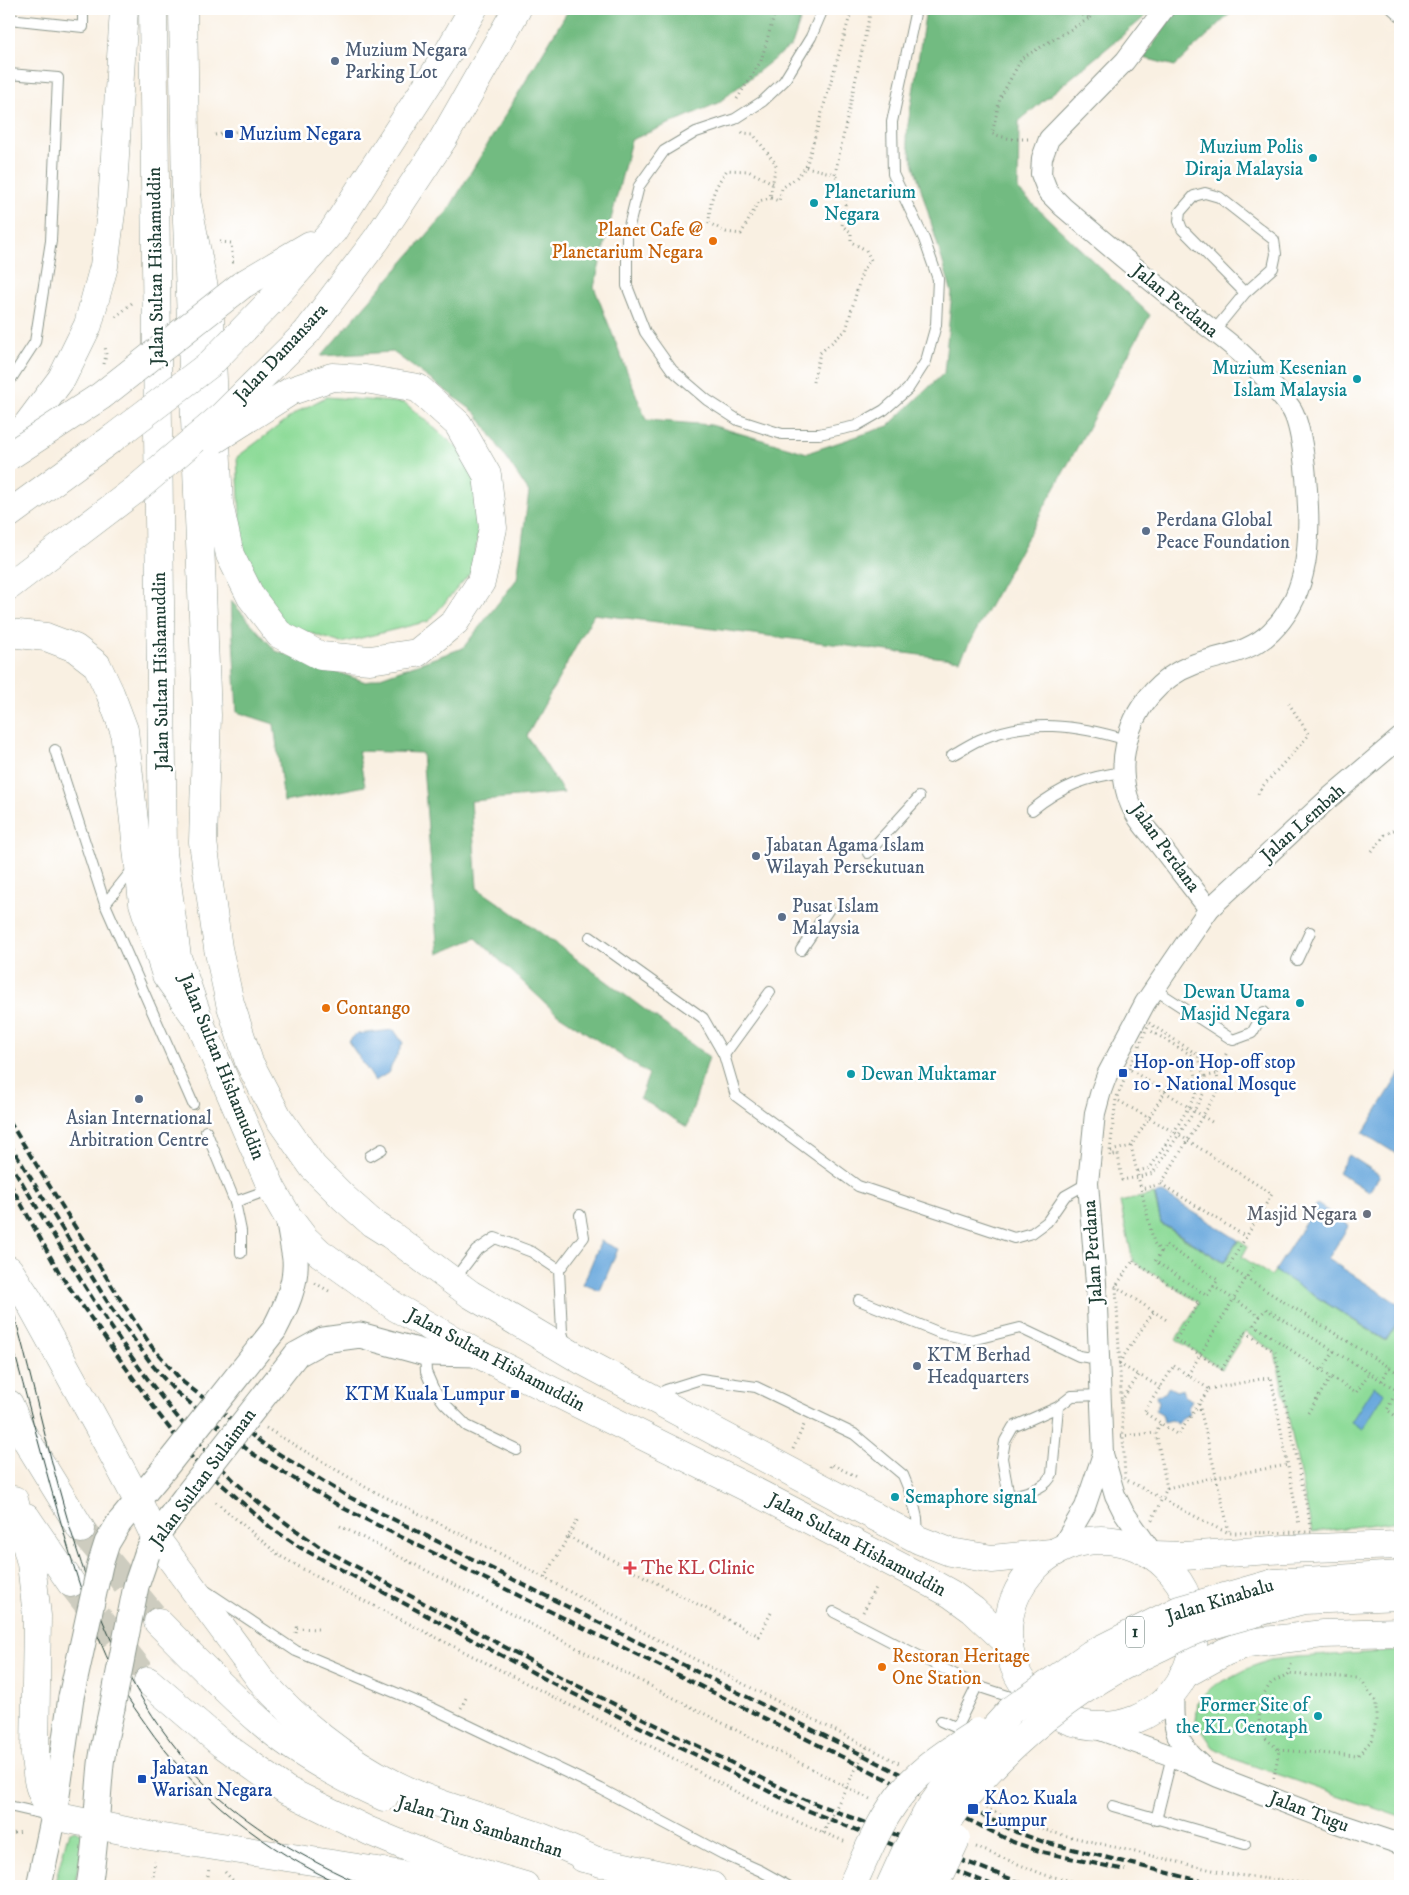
<svg xmlns="http://www.w3.org/2000/svg" width="1409" height="1895" font-family="'IM FELL DW Pica',serif">
	<rect width="100%" height="100%" fill="#fff"/>
	<filter id="ink" filterUnits="userSpaceOnUse"><feTurbulence type="fractalNoise" baseFrequency=".02" numOctaves="2"/><feDisplacementMap in="SourceGraphic" scale="10" xChannelSelector="R" yChannelSelector="G"/><feConvolveMatrix kernelMatrix="1 2 1 2 8 2 1 2 1" color-interpolation-filters="sRGB"/></filter>
	<filter id="wash" filterUnits="userSpaceOnUse"><feTurbulence type="fractalNoise" baseFrequency=".0096" numOctaves="4" result="noise"/><feDisplacementMap in="SourceGraphic" scale="20" xChannelSelector="R" yChannelSelector="G"/><feGaussianBlur stdDeviation="1.12" result="paint"/><feColorMatrix in="noise" values="0 0 0 0 0 0 0 0 0 0 0 0 0 0 0 0 0 1.4 0 .05"/><feComposite in="paint" operator="in"/></filter>
	<g filter="url(#wash)">
		<rect width="100%" height="100%" fill="#f9f0e2"/>
		<g fill="#8edb99" stroke="#568c66">
			<polygon points="326,397 405,403 468,457 483,509 472,571 429,621 341,643 283,624 242,556 237,457 297,412"/>
			<polygon points="1154,1194 1161,1224 1224,1263 1239,1240 1248,1246 1242,1257 1271,1276 1275,1271 1386,1341 1400,1319 1400,1521 1312,1532 1275,1352 1245,1332 1222,1369 1176,1339 1199,1303 1133,1261 1120,1202"/>
			<polygon points="1400,1651 1400,1817 1234,1759 1213,1747 1196,1721 1198,1701 1212,1687 1251,1667 1270,1660 1297,1657"/>
			<polygon points="75,1830 85,1837 74,1886 54,1886 67,1837 70,1832"/>
		</g>
		<g fill="#72bb81" stroke="#487c5a">
			<path d="M569,9H804L792,45L718,103L631,140L594,287L646,420L711,425L807,453L888,426L944,373L952,293L906,138L926,9H1150L1147,15L1019,121L1018,190L1150,315L960,660L594,614L527,736L564,793L471,801L477,888C556,942 632,1001 709,1057L687,1127L640,1098L649,1074L556,1013L476,938L438,954L422,753L358,751L365,786L284,802L274,724L237,712L231,601L276,651L366,682L463,648L517,579L529,492L476,413L393,352L321,356L447,212Z"/>
			<polygon points="1177,9 1235,9 1175,66 1144,58"/>
		</g>
		<g fill="#6aa9dd" stroke="#447388">
			<polygon points="394,1030 403,1043 388,1073 375,1081 348,1041 357,1034"/>
			<polygon points="1400,1073 1400,1144 1395,1153 1363,1133"/>
			<polygon points="1349,1155 1380,1175 1369,1192 1338,1172"/>
			<polygon points="1163,1193 1238,1240 1224,1262 1161,1223 1155,1194"/>
			<polygon points="1317,1204 1349,1225 1328,1259 1400,1305 1400,1318 1386,1340 1275,1271"/>
			<polygon points="601,1241 618,1249 600,1291 583,1284"/>
			<polygon points="1169,1386 1176,1391 1183,1389 1185,1396 1192,1400 1188,1407 1190,1415 1183,1417 1178,1424 1171,1420 1164,1422 1162,1414 1155,1410 1159,1403 1157,1395 1165,1393"/>
			<polygon points="1374,1386 1385,1393 1363,1429 1351,1422"/>
		</g>
	</g>
	<g filter="url(#ink)">
		<g fill="none" stroke-linecap="round" stroke-linejoin="round">
			<g stroke="#cdccbf" stroke-width="28" stroke-dasharray="28 14" stroke-linecap="butt">
				<polyline points="81,1529 158,1622"/>
				<polyline points="71,1583 148,1681"/>
			</g>
			<defs>
				<g id="service">
					<polyline points="823,9 811,37 784,81 763,101 735,119 696,132 664,151 639,186 627,234 627,286 645,332 672,370 707,400 738,420 782,434 819,434 856,426 884,410 908,389 926,361 936,325 938,279 924,239 893,174 892,122 916,9"/>
					<polyline points="1392,9 1400,16"/>
					<polyline points="9,19 83,27 83,9"/>
					<polyline points="9,74 58,78 51,241 35,342 9,382"/>
					<polyline points="1213,332 1245,293 1273,268 1276,254 1274,240 1219,197 1205,193 1194,196 1180,212 1179,221 1182,229 1245,293"/>
					<polyline points="55,750 105,904 193,1104"/>
					<path d="M952,755C961,750 970,744 979,740C1029,718 1077,725 1127,740"/>
					<path d="M1032,810C1062,786 1086,777 1124,772"/>
					<polyline points="868,853 919,797"/>
					<polyline points="105,904 134,868"/>
					<polyline points="590,937 703,1018 724,1055 736,1096 858,1186 1014,1238 1032,1233 1047,1222 1065,1196 1088,1183"/>
					<polyline points="801,950 829,909"/>
					<polyline points="1297,960 1310,932"/>
					<polyline points="1154,989 1233,1040 1252,1033 1264,1012"/>
					<polyline points="724,1055 770,992"/>
					<polyline points="206,1131 235,1202 271,1189"/>
					<polyline points="370,1156 382,1149"/>
					<polyline points="235,1202 241,1231 241,1253"/>
					<polyline points="559,1270 584,1237 580,1215"/>
					<polyline points="453,1281 476,1251 495,1238 532,1252 559,1270 562,1332 566,1346"/>
					<polyline points="859,1300 940,1333 972,1340 1020,1328 1079,1356 1099,1359"/>
					<polyline points="425,1353 426,1372 433,1388 444,1403 467,1426 517,1450"/>
					<polyline points="654,1396 666,1390 701,1379 756,1387 854,1434 903,1475 912,1497 917,1518 918,1535"/>
					<path d="M1058,1407L1052,1474C1046,1490 1025,1492 1009,1497L1002,1458L1005,1441L1013,1427L1058,1407L1072,1396L1101,1395"/>
					<polyline points="206,1591 296,1651 432,1708 601,1789 723,1854 761,1871 788,1886"/>
					<polyline points="834,1612 977,1686 1020,1700"/>
					<polyline points="941,1721 969,1734"/>
					<polyline points="956,1728 977,1686"/>
					<polyline points="9,1806 48,1815"/>
					<polyline points="1113,1806 1245,1844"/>
					<polyline points="1156,1820 1172,1756"/>
				</g>
				<g id="minor">
					<path d="M1164,9L1125,61L1049,139L1042,158L1041,174L1048,192L1063,207C1104,242 1146,277 1188,311C1207,327 1229,341 1246,358C1261,373 1277,390 1290,407C1303,424 1307,484 1308,507C1310,551 1305,599 1271,632C1250,653 1221,655 1195,664C1159,677 1133,709 1126,745C1121,767 1123,793 1135,813C1141,824 1150,833 1158,843C1175,865 1192,887 1209,909"/>
					<polyline points="1061,1548 1085,1507 1103,1454"/>
					<polyline points="1154,1555 1123,1511 1115,1495 1103,1454 1096,1283 1088,1183 1095,1113 1101,1091 1107,1075 1145,1003 1209,909 1328,799 1400,738"/>
					<path d="M1174,1689C1172,1723 1172,1741 1201,1764"/>
					<polyline points="1092,1727 1172,1756 1218,1777 1340,1824 1400,1844"/>
				</g>
				<g id="tertiary">
					<path d="M274,1330C285,1309 297,1284 295,1259C293,1245 290,1231 288,1217"/>
					<polyline points="296,1355 323,1340 360,1335 425,1353 478,1354"/>
					<polyline points="119,1523 164,1469"/>
					<polyline points="147,1554 155,1537 186,1496"/>
					<polyline points="39,1886 54,1816 71,1697"/>
					<path d="M89,1886C96,1846 97,1805 101,1764C103,1746 108,1726 112,1708"/>
				</g>
				<g id="secondary">
					<polyline points="153,9 163,853 177,957 200,1023 272,1189 288,1217 304,1238 320,1253 397,1308 478,1354 748,1488 924,1579 951,1594 973,1610 1009,1644"/>
					<polyline points="183,9 186,196 207,715 203,842 218,948 230,1003 249,1062 278,1117 313,1167 344,1198 372,1223 391,1235 470,1294 583,1361 919,1540 950,1552 992,1559 1051,1553"/>
					<polyline points="9,444 27,425 62,378 88,325 104,266 112,205 124,9"/>
					<path d="M9,1270L28,1299L99,1428L138,1501L155,1537L260,1679C297,1721 344,1759 394,1784C441,1808 492,1819 541,1837C561,1845 581,1854 601,1863"/>
					<polyline points="9,1404 21,1431 81,1529"/>
					<path d="M14,1500L31,1563L37,1616L35,1754C37,1783 39,1792 54,1816L150,1836L475,1886"/>
					<polyline points="26,1517 71,1583"/>
					<circle cx="1101" cy="1633" r="93"/>
					<path d="M158,1622C191,1655 224,1690 260,1721C296,1753 340,1777 384,1797"/>
					<polyline points="148,1681 222,1744 286,1790 369,1831 439,1860 525,1886"/>
					<polyline points="583,1858 712,1886"/>
				</g>
				<g id="primary">
					<polyline points="186,196 210,319 219,504 230,555 251,597 279,634 321,656 370,660 417,653 455,622 481,582 493,528 487,475 458,424 418,388 365,379 332,377 291,391"/>
					<polyline points="242,285 310,245"/>
					<polyline points="270,302 333,231 449,51 473,9"/>
					<polyline points="307,332 377,239 443,139 517,9"/>
					<polyline points="9,514 113,438"/>
					<polyline points="9,586 135,490"/>
					<polyline points="9,633 46,637 75,648 97,665 110,693 124,730 143,903 166,975 200,1023"/>
				</g>
				<g id="trunk">
					<polyline points="1154,1555 1184,1556 1285,1549 1400,1545"/>
					<polyline points="1274,1583 1400,1575"/>
					<polyline points="1280,1606 1304,1600 1400,1596"/>
					<polyline points="1183,1675 1225,1652 1248,1643 1323,1634 1400,1632"/>
				</g>
			</defs>
			<use href="#service" stroke="#8c968b" stroke-width="12"/>
			<use href="#minor" stroke="#8c968b" stroke-width="22"/>
			<use href="#tertiary" stroke="#8c968b" stroke-width="27"/>
			<use href="#secondary" stroke="#8c968b" stroke-width="29"/>
			<use href="#primary" stroke="#8c968b" stroke-width="29"/>
			<use href="#trunk" stroke="#8c968b" stroke-width="29"/>
			<g stroke="#8c968b" stroke-width="3" stroke-dasharray="1 4" stroke-linecap="butt">
				<polyline points="1090,18 1098,9"/>
				<polyline points="737,99 761,61 776,9"/>
				<polyline points="742,132 743,133 753,134 776,164 770,198"/>
				<polyline points="215,135 258,128"/>
				<polyline points="1028,139 1011,139 992,134 1000,98 1022,58 1090,18 1067,9"/>
				<polyline points="806,167 835,174 871,9"/>
				<path d="M773,183L748,171L727,170C713,189 710,200 709,223L726,232L741,234L759,201L770,198L779,201L782,188L795,179L806,167L852,9"/>
				<polyline points="220,242 231,243 233,262 235,262"/>
				<polyline points="116,317 132,303"/>
				<polyline points="104,364 106,355 105,345"/>
				<polyline points="813,382 820,353 846,330 863,269 871,260 866,250 851,242 851,232 842,226 846,199 835,174"/>
				<polyline points="1258,794 1262,787 1309,735 1288,702"/>
				<polyline points="1372,851 1385,835 1400,827"/>
				<polygon points="1149,1023 1198,1055 1207,1087 1190,1118 1153,1173 1139,1177 1122,1180 1118,1154 1110,1156 1110,1151 1116,1099"/>
				<polyline points="1131,1070 1215,1124"/>
				<polyline points="1119,1101 1179,1135 1272,1194 1228,1267 1400,1374"/>
				<polyline points="1131,1146 1141,1189"/>
				<polyline points="1111,1151 1131,1146 1170,1084 1217,1074"/>
				<polyline points="1138,1171 1150,1168 1174,1132 1199,1089 1191,1055 1151,1031"/>
				<polyline points="1161,1184 1246,1237"/>
				<polygon points="1166,1245 1218,1280 1207,1296 1155,1261"/>
				<polyline points="1161,1252 1154,1243 1141,1189 1161,1184 1219,1089 1217,1074 1227,1052"/>
				<polygon points="1133,1261 1199,1303 1176,1339 1222,1369 1245,1332 1275,1352 1312,1532 1230,1533 1219,1529 1125,1479 1116,1286"/>
				<polyline points="315,1283 329,1291"/>
				<polyline points="1115,1286 1168,1321"/>
				<polyline points="1213,1286 1260,1316 1266,1309 1400,1392"/>
				<polyline points="1260,1316 1254,1325 1322,1371"/>
				<polyline points="1334,1351 1322,1371 1356,1393 1369,1373"/>
				<polyline points="1119,1363 1154,1311"/>
				<polyline points="1119,1364 1139,1375"/>
				<polygon points="1174,1366 1209,1389 1178,1435 1144,1412"/>
				<polyline points="1188,1375 1254,1265"/>
				<polyline points="1382,1381 1389,1367"/>
				<polyline points="1209,1389 1271,1377 1299,1525"/>
				<polyline points="1397,1390 1387,1410 1400,1419"/>
				<polyline points="1121,1401 1139,1375 1160,1387"/>
				<polyline points="1199,1404 1229,1531"/>
				<polyline points="1308,1413 1331,1377"/>
				<polyline points="266,1428 367,1488 499,1553 667,1645 899,1763"/>
				<polyline points="1121,1436 1156,1433"/>
				<polyline points="793,1449 804,1425"/>
				<polyline points="830,1467 831,1464 859,1478"/>
				<polyline points="1167,1488 1216,1477 1288,1465"/>
				<polyline points="216,1502 280,1556 321,1579 652,1747 772,1811 846,1842"/>
				<polyline points="1152,1520 1167,1488 1156,1433 1161,1423"/>
				<polyline points="340,1526 870,1799"/>
				<polyline points="568,1537 759,1636 771,1613"/>
				<polyline points="545,1578 579,1517"/>
				<polyline points="863,1612 875,1588"/>
				<polyline points="296,1633 297,1628 319,1629"/>
				<polyline points="461,1708 466,1698"/>
				<polyline points="1279,1750 1357,1756 1372,1740 1376,1721 1376,1702 1363,1682 1357,1678 1288,1674"/>
				<polyline points="1274,1778 1279,1750 1265,1738 1260,1726 1258,1713 1261,1698 1271,1683 1288,1674 1292,1662"/>
				<polyline points="986,1808 1010,1819 1055,1833 1229,1874 1292,1882 1348,1886"/>
				<polyline points="9,1834 23,1832"/>
				<polyline points="976,1847 1045,1875 1094,1886"/>
				<polyline points="225,1872 238,1886"/>
				<polyline points="152,1886 155,1861"/>
				<polyline points="207,1886 209,1867"/>
			</g>
			<use href="#service" stroke="#fff" stroke-width="10"/>
			<use href="#minor" stroke="#fff" stroke-width="20"/>
			<use href="#tertiary" stroke="#fff" stroke-width="25"/>
			<use href="#secondary" stroke="#fff" stroke-width="28"/>
			<use href="#primary" stroke="#fff" stroke-width="28"/>
			<use href="#trunk" stroke="#fff" stroke-width="28"/>
			<g stroke="#1f3d34" stroke-width="1">
				<path d="M9,1296C54,1451 75,1624 180,1753C187,1762 193,1772 201,1780C246,1826 307,1860 365,1886"/>
				<path d="M9,1332C28,1401 45,1471 66,1540C81,1592 98,1644 124,1692C130,1702 138,1713 145,1723C195,1796 264,1849 344,1886"/>
			</g>
			<g stroke="#1f3d34" stroke-width="4" stroke-dasharray="8 4" stroke-linecap="butt">
				<polyline points="9,1121 120,1299 152,1347 183,1382 266,1446 347,1496 1016,1832 1044,1842 1221,1886"/>
				<polyline points="9,1143 110,1306 153,1366 175,1391 253,1454 341,1507 1013,1842 1042,1852 1125,1870"/>
				<path d="M9,1161C63,1250 113,1340 180,1420C201,1446 224,1473 250,1495C272,1514 296,1530 320,1547L564,1679L806,1800L1029,1886"/>
				<polyline points="9,1182 60,1274 157,1412 193,1459 271,1528 301,1548 560,1687 802,1808 995,1886"/>
			</g>
			<defs>
				<g id="tertiary-bridge">
					<polyline points="164,1469 274,1330"/>
					<polyline points="186,1496 296,1355"/>
					<polyline points="71,1697 100,1565 107,1543 119,1523"/>
					<polyline points="112,1708 136,1586 147,1554"/>
				</g>
				<g id="primary-bridge">
					<polyline points="113,438 210,364 270,302"/>
					<polyline points="214,440 291,391"/>
					<polyline points="9,456 101,396 242,285"/>
					<polyline points="135,490 221,417 307,332"/>
				</g>
				<g id="trunk-bridge">
					<path d="M852,1886C867,1853 881,1817 905,1789C926,1765 952,1749 978,1732"/>
					<polyline points="890,1886 905,1853 928,1811 957,1770 1010,1711 1091,1654 1179,1610 1274,1583"/>
					<path d="M912,1886C956,1782 1057,1695 1158,1648C1171,1642 1183,1635 1196,1630C1224,1621 1252,1614 1280,1606"/>
					<polyline points="934,1886 956,1839"/>
				</g>
			</defs>
			<use href="#tertiary-bridge" stroke="#8c968b" stroke-width="27" stroke-linecap="butt"/>
			<use href="#primary-bridge" stroke="#8c968b" stroke-width="29" stroke-linecap="butt"/>
			<use href="#trunk-bridge" stroke="#8c968b" stroke-width="29" stroke-linecap="butt"/>
			<polyline stroke="#8c968b" stroke-width="3" stroke-dasharray="1 4" stroke-linecap="butt" points="823,1833 867,1747"/>
			<use href="#tertiary-bridge" stroke="#fff" stroke-width="25"/>
			<use href="#primary-bridge" stroke="#fff" stroke-width="28"/>
			<use href="#trunk-bridge" stroke="#fff" stroke-width="28"/>
		</g>
	</g>
	<g fill="#5c6f8a" stroke="#fff" stroke-width="2">
		<circle cx="335" cy="61" r="5"/>
		<circle cx="1146" cy="531" r="5"/>
		<circle cx="756" cy="856" r="5"/>
		<circle cx="782" cy="917" r="5"/>
		<circle cx="139" cy="1099" r="5"/>
		<circle cx="917" cy="1366" r="5"/>
	</g>
	<g fill="#1a4fb4" stroke="#fff" stroke-width="2">
		<rect x="224" y="129" width="10" height="10" rx="2.5"/>
		<rect x="1118" y="1068" width="10" height="10" rx="2.5"/>
		<rect x="510" y="1389" width="10" height="10" rx="2.5"/>
		<rect x="137" y="1774" width="10" height="10" rx="2.5"/>
		<rect x="967" y="1803" width="12" height="12" rx="2.5"/>
	</g>
	<g fill="#0f9aa8" stroke="#fff" stroke-width="2">
		<circle cx="1313" cy="158" r="5"/>
		<circle cx="814" cy="203" r="5"/>
		<circle cx="1357" cy="379" r="5"/>
		<circle cx="1300" cy="1003" r="5"/>
		<circle cx="851" cy="1074" r="5"/>
		<circle cx="895" cy="1497" r="5"/>
		<circle cx="1318" cy="1716" r="5"/>
	</g>
	<g fill="#e8710a" stroke="#fff" stroke-width="2">
		<circle cx="713" cy="241" r="5"/>
		<circle cx="326" cy="1008" r="5"/>
		<circle cx="882" cy="1667" r="5"/>
	</g>
	<circle fill="#6b7280" stroke="#fff" stroke-width="2" cx="1367" cy="1214" r="5"/>
	<path fill="#e0444e" stroke="#fff" stroke-width="2" d="M627.5 1560.5h5v5h5v5h-5v5h-5v-5h-5v-5h5z"/>
	<g text-anchor="middle" dominant-baseline="central" stroke-width="5" stroke-linejoin="round" paint-order="stroke">
		<rect fill="#fff" stroke="#627771" stroke-width="1" x="1126" y="1616.5" width="18" height="31" rx="4"/>
		<g font-size="18" font-weight="bold" fill="#1f3d34">
			<text x="1135" y="1632">1</text>
		</g>
		<g font-size="19" fill="#4e5e75" stroke="#fff" text-anchor="start">
			<text x="345" y="50">Muzium Negara<tspan x="345" dy="22">Parking Lot</tspan></text>
			<text x="1156" y="520">Perdana Global<tspan x="1156" dy="22">Peace Foundation</tspan></text>
			<text x="766" y="845">Jabatan Agama Islam<tspan x="766" dy="22">Wilayah Persekutuan</tspan></text>
			<text x="792" y="906">Pusat Islam<tspan x="792" dy="22">Malaysia</tspan></text>
			<text x="139" y="1118" text-anchor="middle">Asian International<tspan x="139" dy="22">Arbitration Centre</tspan></text>
			<text x="927" y="1355">KTM Berhad<tspan x="927" dy="22">Headquarters</tspan></text>
		</g>
		<g font-size="19" fill="#164399" stroke="#fff" text-anchor="start">
			<text x="239" y="134">Muzium Negara</text>
			<text x="1133" y="1062">Hop-on Hop-off stop<tspan x="1133" dy="22">10 - National Mosque</tspan></text>
			<text x="505" y="1394" text-anchor="end">KTM Kuala Lumpur</text>
			<text x="152" y="1768">Jabatan<tspan x="152" dy="22">Warisan Negara</tspan></text>
			<text x="984" y="1798">KA02 Kuala<tspan x="984" dy="22">Lumpur</tspan></text>
		</g>
		<g font-size="19" fill="#0d838f" stroke="#fff" text-anchor="end">
			<text x="1303" y="147">Muzium Polis<tspan x="1303" dy="22">Diraja Malaysia</tspan></text>
			<text x="824" y="192" text-anchor="start">Planetarium<tspan x="824" dy="22">Negara</tspan></text>
			<text x="1347" y="368">Muzium Kesenian<tspan x="1347" dy="22">Islam Malaysia</tspan></text>
			<text x="1290" y="992">Dewan Utama<tspan x="1290" dy="22">Masjid Negara</tspan></text>
			<text x="861" y="1074" text-anchor="start">Dewan Muktamar</text>
			<text x="905" y="1497" text-anchor="start">Semaphore signal</text>
			<text x="1308" y="1705">Former Site of<tspan x="1308" dy="22">the KL Cenotaph</tspan></text>
		</g>
		<g font-size="19" fill="#c56008" stroke="#fff" text-anchor="start">
			<text x="703" y="230" text-anchor="end">Planet Cafe @<tspan x="703" dy="22">Planetarium Negara</tspan></text>
			<text x="336" y="1008">Contango</text>
			<text x="892" y="1656">Restoran Heritage<tspan x="892" dy="22">One Station</tspan></text>
		</g>
		<g font-size="19" fill="#1f3d34" stroke="#fff">
			<text transform="translate(156 266) rotate(-91)">Jalan Sultan Hishamuddin</text>
			<text transform="translate(1175 301) rotate(39)">Jalan Perdana</text>
			<text transform="translate(281 353) rotate(-47)">Jalan Damansara</text>
			<text transform="translate(161 671) rotate(-91)">Jalan Sultan Hishamuddin</text>
			<text transform="translate(1303 823) rotate(-42)">Jalan Lembah</text>
			<text transform="translate(1165 848) rotate(54)">Jalan Perdana</text>
			<text transform="translate(222 1067) rotate(68)">Jalan Sultan Hishamuddin</text>
			<text transform="translate(1093 1252) rotate(-94)">Jalan Perdana</text>
			<text transform="translate(496 1360) rotate(28)">Jalan Sultan Hishamuddin</text>
			<text transform="translate(203 1478) rotate(-54)">Jalan Sultan Sulaiman</text>
			<text transform="translate(857 1545) rotate(28)">Jalan Sultan Hishamuddin</text>
			<text transform="translate(1220 1601) rotate(-17)">Jalan Kinabalu</text>
			<text transform="translate(1309 1812) rotate(21)">Jalan Tugu</text>
			<text transform="translate(480 1827) rotate(17)">Jalan Tun Sambanthan</text>
		</g>
		<g font-size="19" fill="#5b616d" stroke="#fff" text-anchor="end">
			<text x="1357" y="1214">Masjid Negara</text>
		</g>
		<g font-size="19" fill="#be3a42" stroke="#fff" text-anchor="start">
			<text x="641" y="1568">The KL Clinic</text>
		</g>
	</g>
	<rect width="1409" height="1895" fill="none" stroke="#fff" stroke-width="30"/>
</svg>
